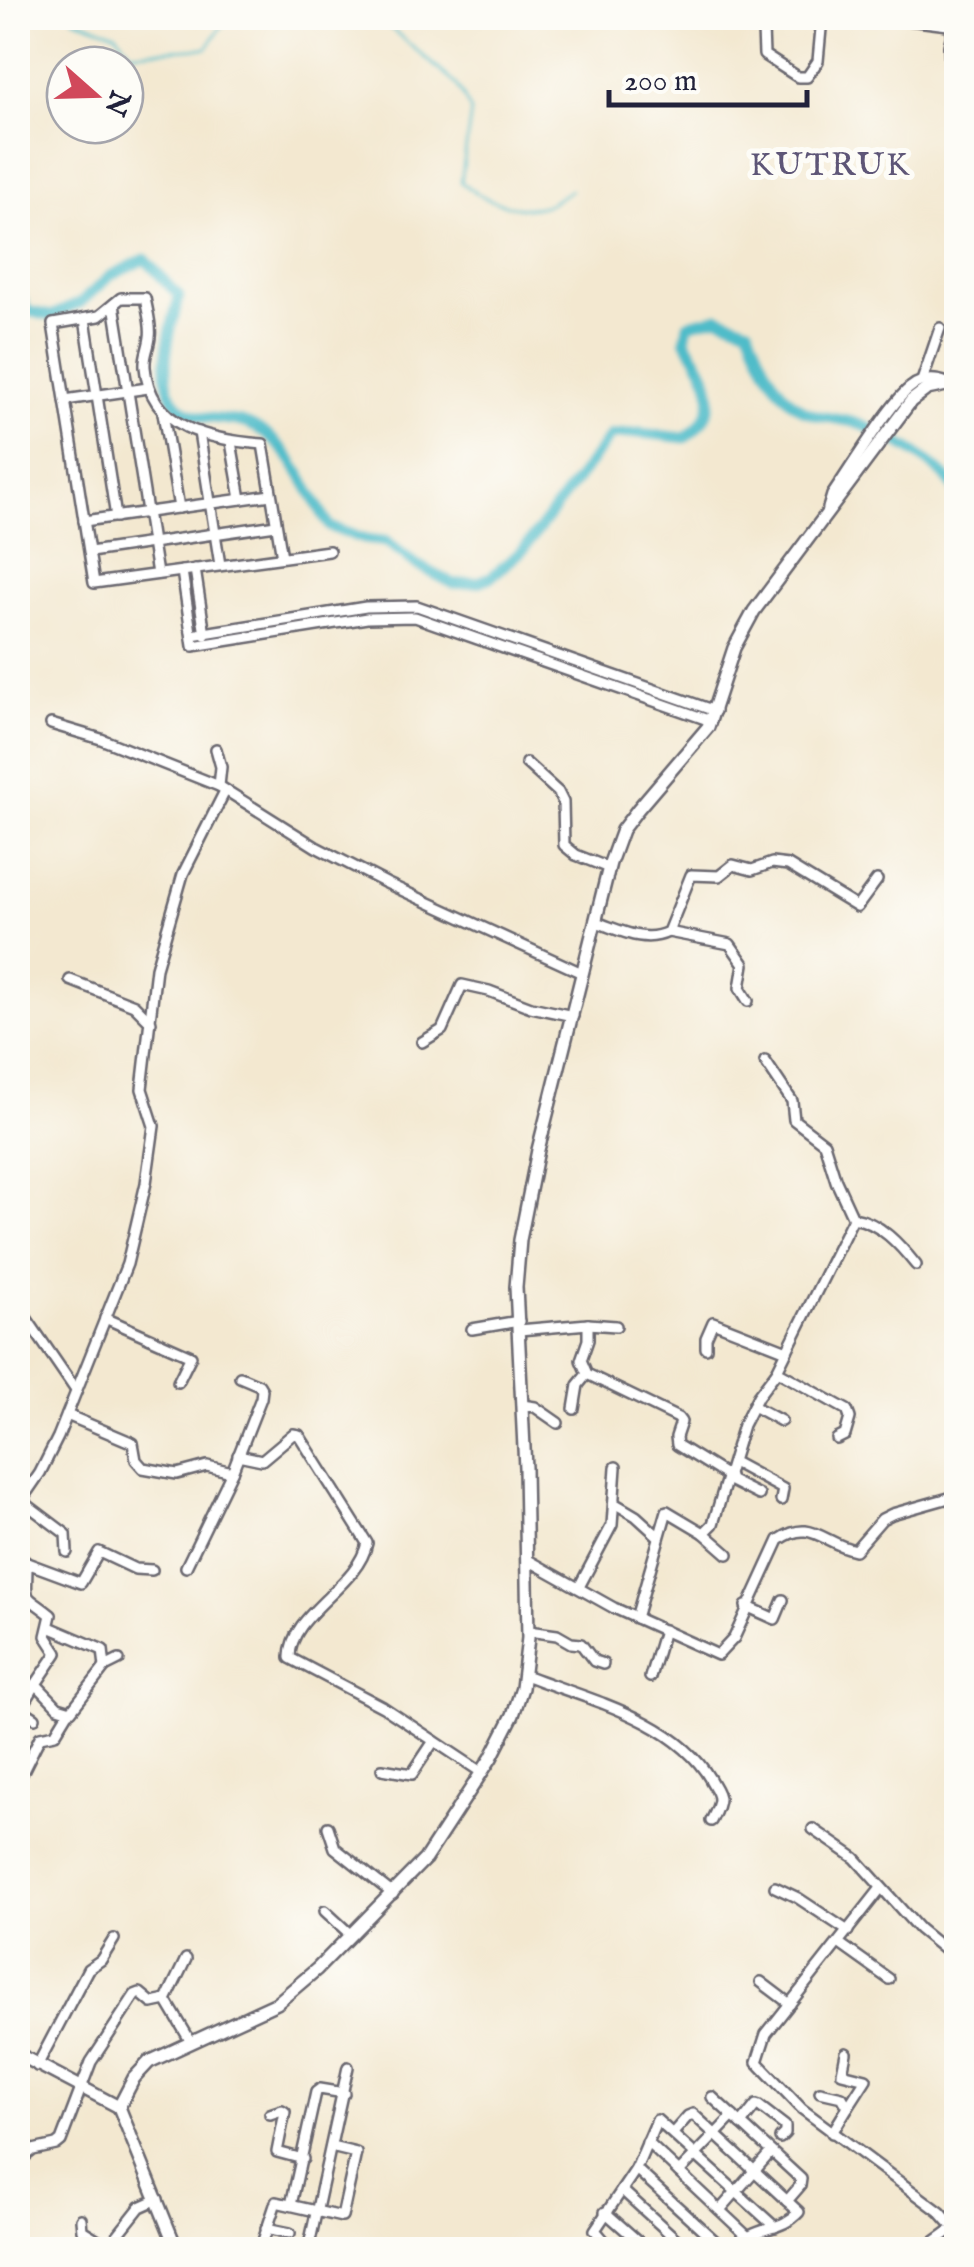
<svg xmlns="http://www.w3.org/2000/svg" width="974" height="2267" font-family="'IM FELL English',serif">
	<rect width="100%" height="100%" fill="#fdfcf7"/>
	<filter id="ink" filterUnits="userSpaceOnUse"><feTurbulence type="fractalNoise" baseFrequency=".01" numOctaves="2"/><feDisplacementMap in="SourceGraphic" scale="20" xChannelSelector="R" yChannelSelector="G"/><feConvolveMatrix kernelMatrix="1 2 1 2 8 2 1 2 1" color-interpolation-filters="sRGB"/></filter>
	<filter id="wash" filterUnits="userSpaceOnUse"><feTurbulence type="fractalNoise" baseFrequency=".0048" numOctaves="4" result="noise"/><feDisplacementMap in="SourceGraphic" scale="40" xChannelSelector="R" yChannelSelector="G"/><feGaussianBlur stdDeviation="2.25" result="paint"/><feColorMatrix in="noise" values="0 0 0 0 0 0 0 0 0 0 0 0 0 0 0 0 0 1.4 0 .05"/><feComposite in="paint" operator="in"/></filter>
	<g filter="url(#wash)">
		<rect width="100%" height="100%" fill="#f3e8d0"/>
		<g fill="none" stroke-linecap="round" stroke-linejoin="round">
			<g stroke="#4fbcc9" stroke-width="2.5">
				<polyline points="73,18 116,33 132,52 207,48 227,18"/>
				<path d="M379,18L457,85L471,111L461,182C479,199 517,213 543,206C552,203 562,195 571,190"/>
				<polyline points="18,22 33,18"/>
			</g>
			<path stroke="#4fbcc9" stroke-width="11" d="M18,258V290L27,311L51,316L80,303L110,276L145,259L179,296C171,330 147,400 195,415C215,421 237,417 256,428C293,447 309,493 330,527L364,539L386,541L417,565L454,584L478,582L491,577L524,549L611,435L640,433L685,438C728,406 709,376 685,340L688,324L718,317L749,328C759,356 773,388 797,406C813,418 830,417 848,421C877,427 944,465 956,492"/>
		</g>
	</g>
	<g filter="url(#ink)">
		<g fill="none" stroke-linecap="round" stroke-linejoin="round">
			<defs>
				<g id="minor">
					<polyline points="766,18 763,30 764,55 798,77 807,77 818,61 822,18"/>
					<polyline points="893,18 956,26"/>
					<polyline points="950,73 949,46 954,26"/>
					<polyline points="114,304 157,574"/>
					<polyline points="85,319 116,517"/>
					<polyline points="922,381 940,328"/>
					<polyline points="65,400 148,388"/>
					<polyline points="163,413 179,508"/>
					<polyline points="199,432 220,565"/>
					<polyline points="231,442 241,499"/>
					<path d="M828,508L832,495C848,472 892,400 911,387C923,378 934,378 947,383"/>
					<polyline points="84,521 271,495"/>
					<polyline points="90,552 276,525"/>
					<path d="M282,557L263,444C211,440 150,429 145,367C144,355 149,348 150,337C152,326 147,310 145,298H121L99,316L53,324L94,583C173,572 251,561 329,551"/>
					<polyline points="195,569 205,635"/>
					<polyline points="182,571 193,646 367,618 415,617 711,721"/>
					<polyline points="192,635 366,607 417,606 715,711"/>
					<polyline points="51,724 101,739 219,786 316,847 386,883 582,973"/>
					<polyline points="216,749 221,767 219,786"/>
					<polyline points="526,763 558,792 563,802 564,845 576,855 609,868"/>
					<path d="M596,922C620,930 644,944 668,932L691,875L719,876L733,865L752,870L772,863L788,865L857,907L877,880"/>
					<polyline points="668,932 730,944 744,964 740,988 748,1001"/>
					<polyline points="70,980 134,1005 151,1022"/>
					<polyline points="422,1042 442,1030 462,985 489,991 531,1007 573,1016"/>
					<polyline points="765,1061 792,1101 794,1120 824,1143 836,1181 853,1218"/>
					<polyline points="18,1306 75,1389"/>
					<polyline points="105,1318 191,1356 178,1382"/>
					<polyline points="588,1324 616,1326"/>
					<polyline points="472,1329 519,1321"/>
					<polyline points="519,1330 588,1324 588,1340 581,1360 587,1374 678,1418 681,1422 676,1437 677,1445 729,1477"/>
					<polyline points="706,1348 706,1338 713,1322 787,1351"/>
					<polyline points="777,1371 847,1410 850,1418 845,1435 837,1439"/>
					<polyline points="522,1405 535,1407 558,1423"/>
					<polyline points="753,1406 781,1421"/>
					<polyline points="574,1409 578,1385 587,1374"/>
					<polyline points="67,1415 133,1443 136,1460 143,1468 177,1474 207,1466 232,1472"/>
					<path d="M238,1455L262,1460L293,1434L299,1435L367,1543C358,1587 289,1614 290,1658L383,1707L481,1772"/>
					<polyline points="733,1462 783,1489 781,1500"/>
					<polyline points="729,1480 759,1495"/>
					<polyline points="21,1500 66,1534 67,1552"/>
					<polyline points="614,1503 636,1516 658,1536"/>
					<polyline points="18,1505 40,1473 58,1437 127,1264 146,1183 154,1126 142,1089 156,968 183,874 225,791"/>
					<polyline points="704,1533 728,1554"/>
					<polyline points="18,1555 27,1563 81,1583 99,1552 135,1569 152,1570"/>
					<path d="M528,1560L614,1608L718,1655L734,1638L779,1540C811,1517 823,1544 855,1550L882,1519L892,1514L956,1496"/>
					<path d="M27,1563C27,1605 21,1591 51,1615L46,1636L57,1653L36,1684L58,1707L71,1711L105,1667"/>
					<polyline points="186,1567 232,1472 261,1398 262,1390 259,1385 240,1377"/>
					<polyline points="579,1587 612,1525 616,1467"/>
					<polyline points="746,1606 775,1619 783,1600"/>
					<path d="M636,1618L667,1511L704,1533L713,1524L743,1425L758,1396L777,1371L853,1218C880,1222 900,1245 916,1265"/>
					<polyline points="49,1627 103,1650 105,1667 119,1660"/>
					<polyline points="528,1631 557,1635 571,1643 581,1644 594,1661 603,1664"/>
					<path d="M525,1675C586,1699 675,1719 710,1779C713,1785 719,1792 719,1799C719,1806 714,1815 711,1821"/>
					<polyline points="650,1677 664,1630"/>
					<polyline points="18,1685 25,1673"/>
					<polyline points="18,1707 35,1718"/>
					<polyline points="21,1709 36,1684"/>
					<polyline points="382,1769 412,1774 434,1741"/>
					<polyline points="18,1781 40,1737 55,1734 69,1711"/>
					<polyline points="328,1827 335,1848 393,1894"/>
					<polyline points="813,1829 855,1858 919,1929 956,1959"/>
					<polyline points="775,1887 798,1898 848,1931"/>
					<polyline points="881,1888 766,2034 757,2062 802,2109 940,2212 956,2230"/>
					<polyline points="325,1911 351,1935"/>
					<polyline points="840,1944 889,1979"/>
					<polyline points="186,1959 166,2000 191,2042"/>
					<polyline points="761,1982 790,2004"/>
					<polyline points="846,2053 842,2073 866,2079 848,2107"/>
					<polyline points="37,2066 88,1969 101,1960 114,1939"/>
					<polyline points="820,2092 842,2097 848,2107 832,2133"/>
					<polyline points="712,2097 801,2179 800,2186 787,2201"/>
					<polyline points="270,2114 282,2110 285,2112 277,2152 303,2159"/>
					<polyline points="741,2124 756,2105 759,2106 785,2126 785,2133 780,2138"/>
					<path d="M673,2133L688,2116L693,2114L799,2212C780,2233 755,2224 733,2250"/>
					<polyline points="647,2142 746,2235"/>
					<polyline points="18,2162 33,2150 56,2145 61,2141 91,2062 135,1995 140,1993 152,2003 166,2000"/>
					<polyline points="636,2169 725,2250"/>
					<polyline points="679,2172 733,2116"/>
					<polyline points="622,2190 688,2250"/>
					<polyline points="291,2205 316,2092 320,2089 344,2093"/>
					<polyline points="720,2210 771,2152"/>
					<polyline points="605,2212 648,2250"/>
					<polyline points="81,2219 82,2230 108,2246"/>
					<polyline points="266,2228 290,2233"/>
					<polyline points="106,2250 140,2207 158,2199"/>
					<polyline points="260,2250 276,2202 342,2217 356,2153 331,2147"/>
					<polyline points="308,2250 348,2067"/>
					<polyline points="612,2250 595,2230 636,2169 657,2120 775,2227"/>
					<polyline points="658,2250 671,2235"/>
					<polyline points="923,2250 948,2232 956,2231"/>
				</g>
				<g id="major">
					<polyline points="18,2054 119,2107"/>
					<polyline points="119,2107 134,2078 149,2062 277,2003 317,1969 425,1859 491,1758 513,1715 522,1688 528,1638 525,1468 516,1287 520,1240 538,1150 610,863 622,830 638,809 708,727 734,648 754,611 911,401 927,389 956,383"/>
					<polyline points="119,2107 177,2250"/>
				</g>
			</defs>
			<use href="#minor" stroke="#6b676f" stroke-width="14"/>
			<use href="#major" stroke="#6b676f" stroke-width="16"/>
			<use href="#minor" stroke="#fff" stroke-width="9"/>
			<use href="#major" stroke="#fff" stroke-width="11"/>
		</g>
	</g>
	<g text-anchor="middle" dominant-baseline="central" stroke-width="10" stroke-linejoin="round" paint-order="stroke">
		<g font-size="32" letter-spacing="2.5" fill="#5e5677" stroke="#fdfcf7">
			<text x="831" y="166">KUTRUK</text>
		</g>
	</g>
	<rect width="974" height="2267" fill="none" stroke="#fdfcf7" stroke-width="60"/>
	<g transform="translate(95 95) rotate(110)"><circle r="48" fill="#fdfcf7" stroke="#a5a5ac" stroke-width="2.5"/>
	<path d="M0-8L18 38L0 25L-18 38Z" fill="#d1495b"/>
	<text y="-15" font-size="28" font-weight="bold" text-anchor="middle" fill="#22223b">N</text>
	</g>
	<path d="M609 90v15h198v-15" fill="none" stroke="#22223b" stroke-width="5"/>
	<text x="624" y="90" font-size="30" fill="#22223b" stroke="#fdfcf7" stroke-width="8" paint-order="stroke">200 m</text>
</svg>
